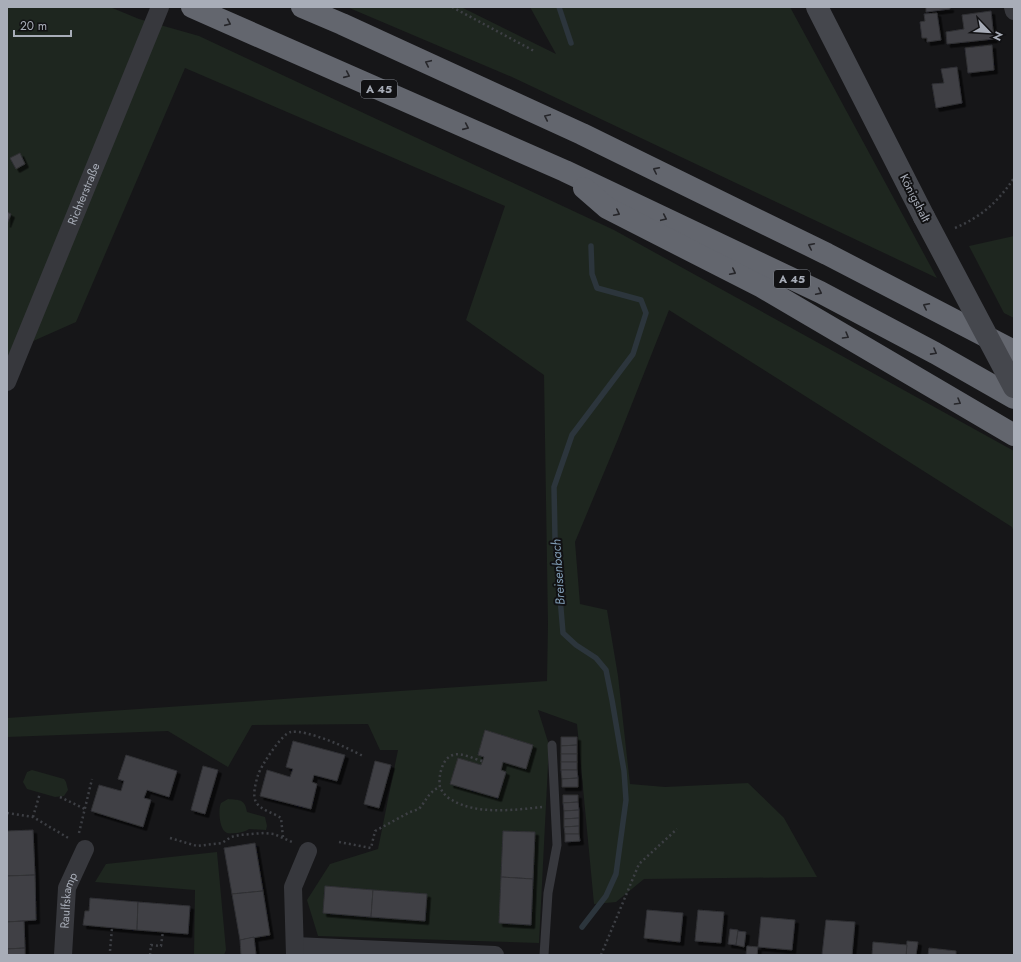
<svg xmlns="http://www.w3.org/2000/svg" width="1021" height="962" font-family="Jost,sans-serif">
	<defs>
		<filter id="shadow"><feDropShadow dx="3.5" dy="3.5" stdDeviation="0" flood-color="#0009"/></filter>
	</defs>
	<rect width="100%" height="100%" fill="#161618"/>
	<g fill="#1e261f">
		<polygon points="7,7 110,7 139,19 199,36 614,230 1014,451 1014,532 1012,527 669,310 618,439 575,542 580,604 607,610 618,676 630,784 665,787 748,783 784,818 817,877 644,879 616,902 594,904 577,724 538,710 549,745 539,943 318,936 307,900 330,864 378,849 398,750 380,750 368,724 252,725 228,767 168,731 7,737 7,718 547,681 548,624 544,375 466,320 505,206 185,68 76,322 22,346 7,382"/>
		<polygon points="347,7 461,7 556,54 530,7 790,7 937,278 512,77"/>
		<polygon points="1014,236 1014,318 1004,313 969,246"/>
		<polygon points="32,770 64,779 66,782 68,790 64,796 55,797 27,789 23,782 27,772"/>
		<path d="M228,799C240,800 245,799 247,812L265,817L267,826L266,830L249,829C245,832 241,832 237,833C233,833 230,834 227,833C219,830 218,809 221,803Z"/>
		<polygon points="217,852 226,950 224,955 194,955 195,890 95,882 106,864"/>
	</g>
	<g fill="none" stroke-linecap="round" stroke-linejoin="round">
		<g stroke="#2c353c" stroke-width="5.5">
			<polyline points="559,7 571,43"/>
			<polyline points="582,927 606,896 616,874 626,800 624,771 612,700 606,670 596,658 576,645 563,633 555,538 554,487 572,435 633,354 646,313 641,300 597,288 592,274 591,246"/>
		</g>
	</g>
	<g fill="#404145" stroke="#303034" filter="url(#shadow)">
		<polygon points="926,7 950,7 950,9 926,12"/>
		<polygon points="991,11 994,39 947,44 946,32 964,29 962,15"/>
		<polygon points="937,13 941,40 927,42 927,38 922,38 920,22 925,21 924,14"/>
		<polygon points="992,45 994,70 968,73 965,48"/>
		<polygon points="957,67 962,103 936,108 932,84 944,83 941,69"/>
		<polygon points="20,153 25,164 16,169 10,158"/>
		<polygon points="7,212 11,214 7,224"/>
		<polygon points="485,730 533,745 526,769 503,762 501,770 506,772 498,798 450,784 458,758 481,765 484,757 478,755"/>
		<polygon points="561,737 577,737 577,745 561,746"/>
		<polygon points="293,741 345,755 337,781 314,775 312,782 317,784 311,809 260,796 267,770 290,777 293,769 286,767"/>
		<polygon points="577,745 577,754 561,754 561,746"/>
		<rect x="561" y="754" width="16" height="8"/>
		<polygon points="126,755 177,771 169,797 147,790 144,798 151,800 143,827 91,811 99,785 121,791 124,781 118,779"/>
		<polygon points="375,761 391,765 379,808 364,804"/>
		<rect x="561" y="762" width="16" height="8"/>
		<polygon points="203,766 218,770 205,814 191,810"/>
		<polygon points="561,770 577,770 578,778 562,779"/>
		<polygon points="578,778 578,787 562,787 562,779"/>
		<polygon points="563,795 578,795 578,802 563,803"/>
		<polygon points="578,802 579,810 564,811 563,803"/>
		<polygon points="579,810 579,818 564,819 564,811"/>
		<polygon points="579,818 579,826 564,827 564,819"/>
		<polygon points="579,826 579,834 565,834 564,827"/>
		<polygon points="33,830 35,875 7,876 7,831"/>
		<polygon points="503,831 535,832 533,879 501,877"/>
		<polygon points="565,834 579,834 580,841 565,842"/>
		<polygon points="255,843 263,891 232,894 224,848"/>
		<polygon points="35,875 36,920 7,922 7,876"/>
		<polygon points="501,877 533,879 531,925 499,923"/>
		<polygon points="325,886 373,890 371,917 323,913"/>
		<polygon points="373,890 427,894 425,921 371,917"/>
		<polygon points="263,891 270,935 240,940 232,894"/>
		<polygon points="90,898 138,902 137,930 83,925 85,911 89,911"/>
		<polygon points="138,902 190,906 188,934 137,930"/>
		<polygon points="647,910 683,913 680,942 644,938"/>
		<polygon points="698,910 724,912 721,943 695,941"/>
		<polygon points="761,917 795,920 792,950 758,947"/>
		<polygon points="826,920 855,922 852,955 822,955"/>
		<polygon points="24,921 25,948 7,949 7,922"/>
		<polygon points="730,929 738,930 736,945 728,944"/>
		<polygon points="738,931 746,932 744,947 736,945"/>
		<polygon points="254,937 256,955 241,955 240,940"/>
		<polygon points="907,941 918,942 916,955 906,955"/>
		<polygon points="873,942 907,945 906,955 872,955"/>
		<polygon points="747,946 758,947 757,955 746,955"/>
		<polygon points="25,948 25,955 7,955 7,949"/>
		<polygon points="929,948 956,951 956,955 928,955"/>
	</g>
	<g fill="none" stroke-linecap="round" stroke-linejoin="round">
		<g stroke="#3d3f44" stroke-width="2.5" stroke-dasharray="2 3" stroke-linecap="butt">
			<polyline points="452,7 534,51"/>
			<path d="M955,228C981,217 998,202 1014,178"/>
			<path d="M482,761C474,759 461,752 453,755C442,758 438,777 440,787C442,792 447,798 452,800C476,815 516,810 542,807"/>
			<polyline points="60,797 85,809"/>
			<polyline points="7,813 33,817 70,839"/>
			<polyline points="33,817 40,793"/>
			<polyline points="79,833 92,779"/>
			<path d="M283,837L281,818C274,813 260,810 256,802C252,795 256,782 258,775C261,766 282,733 291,732C306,729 348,748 363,756"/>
			<polyline points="170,838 197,846 222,843 231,837 240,835 264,833 274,834 292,842"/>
			<path d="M339,842L371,848L375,831L410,812L419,809C426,801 429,791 440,787"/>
			<polyline points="110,951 112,928"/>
			<polyline points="150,955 151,945 161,946 163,931"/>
			<polyline points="601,955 639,864 677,829"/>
		</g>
		<polyline stroke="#37383d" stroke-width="9" points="544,955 548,893 557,845 552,745"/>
		<g stroke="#37383d" stroke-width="18">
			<polyline points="1013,7 1014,11"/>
			<path id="s1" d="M7,382L160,7"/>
			<polyline points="295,946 495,955"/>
			<path id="s2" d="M63,955L67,888L85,849"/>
			<polyline points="295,955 293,887 308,851"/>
		</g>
		<polyline stroke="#45474d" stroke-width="22" points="817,7 924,217"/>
		<g stroke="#63666e" stroke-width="22">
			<polyline points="192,7 565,171 820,292 935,353 1014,398"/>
			<polyline points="302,7 342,24 582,134 827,254 1014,351"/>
			<polyline points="584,188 607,208 762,287 1014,435"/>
		</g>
		<polyline stroke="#45474d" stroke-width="22" points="924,217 1014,387"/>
	</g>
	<defs><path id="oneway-chevron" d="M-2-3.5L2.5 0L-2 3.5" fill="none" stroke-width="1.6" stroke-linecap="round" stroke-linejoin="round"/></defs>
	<g stroke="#26262a">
		<use href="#oneway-chevron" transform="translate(228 23) rotate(24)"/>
		<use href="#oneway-chevron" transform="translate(428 63) rotate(-155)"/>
		<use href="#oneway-chevron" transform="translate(347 75) rotate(24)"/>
		<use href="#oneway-chevron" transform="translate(547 117) rotate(-155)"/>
		<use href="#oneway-chevron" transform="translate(466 127) rotate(24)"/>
		<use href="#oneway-chevron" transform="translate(656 170) rotate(-154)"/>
		<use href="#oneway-chevron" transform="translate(617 213) rotate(27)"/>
		<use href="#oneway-chevron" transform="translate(664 218) rotate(25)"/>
		<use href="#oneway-chevron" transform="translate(811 246) rotate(-154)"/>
		<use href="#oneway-chevron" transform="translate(733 272) rotate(27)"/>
		<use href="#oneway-chevron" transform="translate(819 292) rotate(26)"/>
		<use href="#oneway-chevron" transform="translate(926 306) rotate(-153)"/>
		<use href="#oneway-chevron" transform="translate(846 336) rotate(30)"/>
		<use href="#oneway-chevron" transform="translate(934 352) rotate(29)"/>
		<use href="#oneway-chevron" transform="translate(958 402) rotate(30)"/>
	</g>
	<g text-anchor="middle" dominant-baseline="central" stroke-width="4" stroke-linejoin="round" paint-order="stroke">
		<g fill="#111113" stroke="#7b7e86" stroke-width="1">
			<rect x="361" y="80" width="36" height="18" rx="3"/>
			<rect x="774" y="270" width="36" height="18" rx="3"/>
		</g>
		<g font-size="11" font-weight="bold" fill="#a8adb8">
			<text x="379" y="89">A 45</text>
			<text x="792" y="279">A 45</text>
		</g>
		<g font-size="12" fill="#a8adb8" stroke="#111113">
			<text stroke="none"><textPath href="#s1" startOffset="203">Richterstraße</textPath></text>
			<text transform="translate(915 198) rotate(63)">Königshalt</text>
			<text stroke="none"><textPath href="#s2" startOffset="55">Raulfskamp</textPath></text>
		</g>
		<g font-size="13" font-style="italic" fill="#7f9bb3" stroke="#111113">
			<text transform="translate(558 572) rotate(-94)">Breisenbach</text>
		</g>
	</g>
	<rect width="1021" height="962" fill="none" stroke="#a8adb8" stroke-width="16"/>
	<g transform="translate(989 32) rotate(115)" stroke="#111113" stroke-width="3" paint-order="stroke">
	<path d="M0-3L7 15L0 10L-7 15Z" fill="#a8adb8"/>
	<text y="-6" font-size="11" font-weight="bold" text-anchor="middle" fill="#a8adb8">N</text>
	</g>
	<path d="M14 30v6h57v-6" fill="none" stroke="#a8adb8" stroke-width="2"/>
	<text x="20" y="30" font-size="12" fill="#a8adb8" stroke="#111113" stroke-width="3" paint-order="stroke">20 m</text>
</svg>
